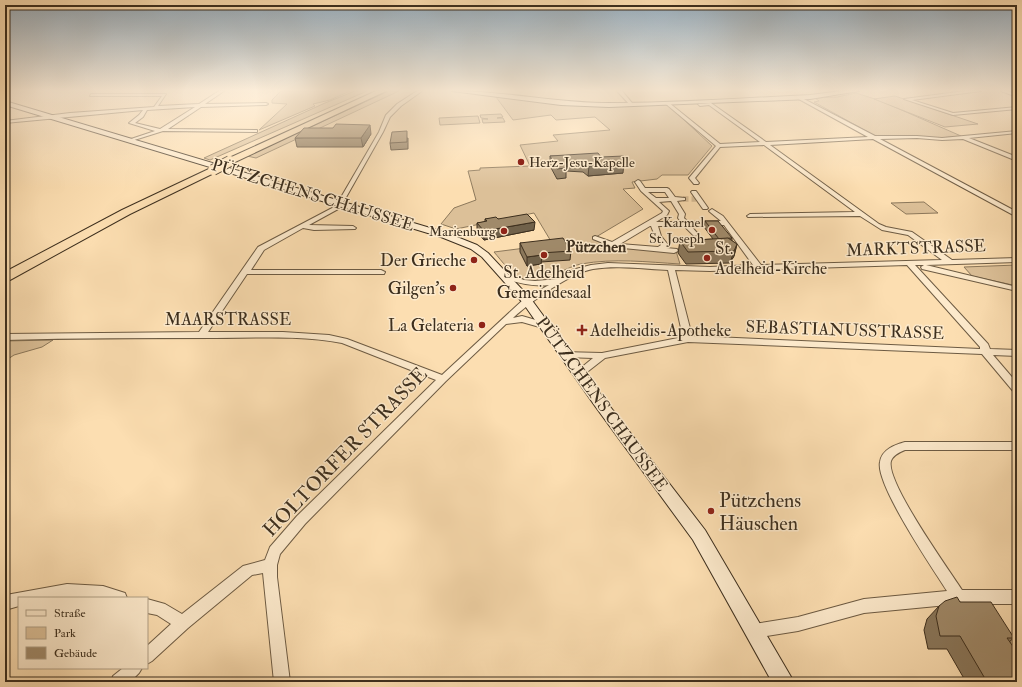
<svg xmlns="http://www.w3.org/2000/svg" width="1022" height="687" font-family="'IM FELL Double Pica',serif">
	<rect width="100%" height="100%" fill="#fcdeb1"/>
	<filter id="stains"><feTurbulence type="fractalNoise" baseFrequency=".005" numOctaves="4"/><feColorMatrix values="0 0 0 0 .2 0 0 0 0 .09 0 0 0 0 .02 0 0 0 .5 -.17"/></filter>
	<radialGradient id="worn" r=".72"><stop offset=".6" stop-color="#630" stop-opacity="0"/><stop offset="1" stop-color="#630" stop-opacity=".3"/></radialGradient>
	<g fill="#dcc098" stroke="#8c785b">
		<polygon points="281,91 350,91 330,100 313,104 315,106 259,130 287,104 272,103 272,100"/>
		<polygon points="355,91 367,91 210,160 204,158 325,103"/>
		<polygon points="389,91 399,91 256,158 247,156"/>
		<polygon points="856,93 881,101 961,136 940,138 875,136 814,102 819,101 815,98 837,97"/>
		<polygon points="895,96 978,124 945,127 874,99"/>
		<polygon points="496,97 553,103 667,104 712,146 688,175 662,175 657,179 632,182 635,188 623,189 643,209 596,237 608,245 552,243 534,213 456,229 441,224 454,208 476,200 468,171 480,170 480,168 530,166 520,145 558,141 553,135 610,130 595,117 556,120 551,115 513,120"/>
		<polygon points="501,114 503,117 497,118 503,118 505,122 483,123 482,119 488,119 481,118 480,115"/>
		<polygon points="478,116 480,123 440,125 439,118"/>
		<polygon points="924,202 938,213 906,214 891,203"/>
		<path d="M565,243L674,251H676L680,264C647,262 614,258 581,264C562,268 544,286 523,279C511,275 502,261 494,252Z"/>
		<polygon points="1017,265 1017,286 972,276 964,267"/>
		<polygon points="53,340 42,347 14,355 5,361 5,341"/>
	</g>
	<g fill="none" stroke-linecap="round" stroke-linejoin="round">
		<polyline stroke="#d6bb94" stroke-width="5.5" stroke-dasharray="5.5 3" stroke-linecap="butt" points="683,199 696,199"/>
		<defs>
			<g id="street">
				<path d="M219,91H224L205,104L266,103L268,104L266,105L201,107L168,129L255,130H257V132L163,131L128,142V140L155,131L129,123L139,115L143,110L5,123V121L70,113L154,107L162,96H90L91,94H166L158,106L199,104ZM195,107L160,129L135,123L143,117L147,110Z"/>
				<path d="M417,91H422L401,106L390,117L383,132L340,208L309,225L353,226L356,228L355,229L314,230L303,228L264,250L251,270H381L385,272L384,274H247L208,332H283L329,335L347,339L442,375L524,299L549,285C532,287 517,283 501,277V273H504L524,280L535,281L558,279L572,270L591,265L608,263L710,267L753,265L724,225L691,226L698,234L695,236L693,235L684,226H658L661,236L669,246L666,248L677,249L678,251L674,253L613,247L593,239V237L595,236L612,242L662,213L663,211L641,191L635,182L638,180L640,181L645,188H667L669,189L675,197L685,198V200L677,201L685,214L684,218L688,222L721,221L710,212L709,211L712,209L723,216L761,265L942,260L908,235L882,230L860,216L748,217L747,216L750,214L855,212L764,145L720,147L695,178L699,183L698,184H694L689,178L716,146L666,104V102H668L720,144L760,142L709,105L700,106L698,104L711,103L766,142L868,137L797,98L798,96L875,136H917L942,138L1017,131V133L969,138L1017,157V161L963,139L942,140L917,138L880,139L1017,212V217L873,139L770,145L879,224L886,227L912,232L952,260L1017,258V262L926,265L1017,287V291L922,269L921,267L924,265H915L988,344L990,349L1017,350V356L993,355L1017,383V392L1013,391L982,354L688,342L605,358L582,376H576L574,374L576,372L593,358L565,357L560,354L562,352L602,353L683,337L668,270C643,269 617,265 593,269C570,273 532,301 514,317L513,318L522,316L546,323L547,325L543,328L522,322L506,324L446,381L305,524L280,554L277,565V577L290,682H274L263,573L252,575L188,628L152,661L147,664V646L171,624L157,615L147,613V599L165,604L182,614L243,566L265,560L270,547L297,516L436,380L342,343C300,335 257,338 215,338C145,338 75,338 5,340V334L199,332L258,247L336,206L379,132L386,115L397,104ZM648,192H665L669,198H656ZM671,201L679,214L678,218L681,222H656L667,215L669,211L659,202ZM650,226H651L655,236L661,245L658,247L620,244ZM907,265L980,347V349L692,336L675,270L710,271Z"/>
				<polygon points="617,91 622,91 632,103 632,105 630,105"/>
				<polygon points="965,91 981,91 912,100 953,113 1017,107 1017,109 953,115 904,99"/>
				<polygon points="1001,91 1008,91 1017,95 1017,97"/>
				<polygon points="692,191 696,191 708,208 707,209 703,209 691,192"/>
				<path d="M905,442H1017V450H905C900,452 893,455 891,461C885,481 949,570 962,590H1017V604H958L864,613L798,631L754,638L749,636L747,631L749,626L754,624L798,617L864,599L947,591C933,569 875,484 880,462C882,449 895,445 905,442Z"/>
				<polygon points="67,584 103,586 125,593 127,598 19,598 19,606 5,610 6,595"/>
				<polygon points="123,668 142,668 139,673 130,682 111,682 113,676"/>
			</g>
			<g id="secondary">
				<path d="M452,91C504,91 556,103 609,103C676,103 743,98 810,95L841,91H859L810,99L609,107L561,105Z"/>
				<polygon points="5,101 447,233 477,245 488,253 531,299 605,400 705,530 794,682 772,682 693,540 595,406 523,303 482,257 471,249 441,237 5,105"/>
			</g>
			<g id="highway">
				<polygon points="376,91 386,91 233,163 230,164 225,161 227,159"/>
				<polygon points="213,167 218,170 216,172 130,214 10,280 5,281 5,272 122,210"/>
			</g>
		</defs>
		<use href="#street" stroke="#6d5b43" stroke-width="2"/>
		<use href="#secondary" stroke="#3d2f1e" stroke-width="2"/>
		<use href="#highway" stroke="#3d2f1e" stroke-width="2"/>
		<use href="#street" fill="#fdeacc" fill-rule="evenodd"/>
		<use href="#secondary" fill="#fdeacc" fill-rule="evenodd"/>
		<use href="#highway" fill="#fcdeb1" fill-rule="evenodd"/>
		<defs>
			<polyline id="highway-bridge" points="213,170 230,161"/>
		</defs>
		<use href="#highway-bridge" stroke="#3d2f1e" stroke-width="12" stroke-linecap="butt"/>
		<use href="#highway-bridge" stroke="#fcdeb1" stroke-width="10"/>
	</g>
	<g fill="#8a775b" stroke="#3d2f1e">
		<polygon points="371,134 363,147 297,147 295,138"/>
		<polygon points="408,138 408,149 391,150 390,143"/>
		<polygon points="550,156 601,157 623,173 588,176 583,172 566,171 566,178 557,179 550,166"/>
		<polygon points="485,219 498,219 534,230 484,240 477,232 477,223 485,222"/>
		<polygon points="705,221 732,238 732,241 737,244 734,256 730,263 686,264 678,253 680,241 713,239 704,227"/>
		<polygon points="520,243 571,251 570,260 541,262 541,264 527,266 520,252"/>
		<polygon points="960,602 1014,638 1010,641 1017,682 966,682 947,649 928,649 924,630 927,619 939,606"/>
	</g>
	<g fill="#70614a" stroke="#3d2f1e">
		<polygon points="370,125 371,134 363,147 361,138"/>
		<polygon points="624,163 623,173 588,176 589,166"/>
		<polygon points="535,222 534,230 484,240 484,231"/>
		<polygon points="737,244 734,256 730,263 734,251"/>
		<polygon points="542,255 541,264 527,266 527,257"/>
	</g>
	<g fill="#a08a6a" stroke="#3d2f1e">
		<polygon points="336,124 370,125 361,138 295,138 304,128 333,128"/>
		<polygon points="407,131 407,142 390,143 392,132"/>
		<polygon points="598,153 601,157 624,156 624,163 589,166 584,162 566,161 566,168 557,169 550,156"/>
		<polygon points="527,214 535,222 484,231 477,223 487,221 485,219 496,217 498,219"/>
		<polygon points="705,221 718,221 732,238 719,239"/>
		<polygon points="563,238 571,251 541,253 542,255 527,257 520,243"/>
		<polygon points="728,238 737,244 734,251 688,252 680,241"/>
		<polygon points="957,597 960,602 991,602 1014,638 1007,638 1017,652 1017,682 987,682 960,636 940,636 936,616 939,606 945,601"/>
	</g>
	<linearGradient id="sky" x2="0" y2="1"><stop stop-color="#96adbe"/><stop offset="0.48" stop-color="#fef0dc"/><stop offset="1" stop-color="#fef0dc" stop-opacity="0"/></linearGradient>
	<rect width="1022" height="188" fill="url(#sky)"/>
	<g fill="#8f2418" stroke="#fdeacc" stroke-width="1.5">
		<circle cx="521" cy="162" r="4"/>
		<circle cx="712" cy="230" r="4"/>
		<circle cx="504" cy="231" r="4"/>
		<circle cx="544" cy="255" r="4"/>
		<circle cx="707" cy="258" r="4"/>
		<circle cx="474" cy="260" r="4"/>
		<circle cx="453" cy="288" r="4"/>
		<circle cx="482" cy="325" r="4"/>
		<path d="M580 324h4v4h4v4h-4v4h-4v-4h-4v-4h4z"/>
		<circle cx="711" cy="511" r="4"/>
	</g>
	<g text-anchor="middle" dominant-baseline="central" stroke-width="3" stroke-linejoin="round" paint-order="stroke">
		<g font-size="14" fill="#3d2f1e" stroke="#fdeacc" text-anchor="end">
			<text x="529" y="162" text-anchor="start">Herz-Jesu-Kapelle</text>
			<text x="704" y="222">Karmel<tspan x="704" dy="16">St. Joseph</tspan></text>
			<text x="496" y="231">Marienburg</text>
		</g>
		<g font-size="16" font-weight="bold" fill="#3d2f1e" stroke="#fdeacc">
			<text x="596" y="247">Pützchen</text>
		</g>
		<g font-size="17" fill="#3d2f1e" stroke="#fdeacc">
			<text transform="translate(313 195) rotate(17)">PÜTZCHENS CHAUSSEE</text>
			<text transform="translate(916 248) rotate(-2)">MARKTSTRASSE</text>
			<text x="228" y="319">MAARSTRASSE</text>
			<text transform="translate(845 330) rotate(2)">SEBASTIANUSSTRASSE</text>
			<text transform="translate(602 404) rotate(54)">PÜTZCHENS CHAUSSEE</text>
		</g>
		<g font-size="17" fill="#3d2f1e" stroke="#fdeacc" text-anchor="end">
			<text x="715" y="248" text-anchor="start">St.<tspan x="715" dy="20">Adelheid-Kirche</tspan></text>
			<text x="466" y="260">Der Grieche</text>
			<text x="544" y="272" text-anchor="middle">St. Adelheid<tspan x="544" dy="20">Gemeindesaal</tspan></text>
			<text x="445" y="288">Gilgen’s</text>
			<text x="474" y="325">La Gelateria</text>
			<text x="590" y="330" text-anchor="start">Adelheidis-Apotheke</text>
		</g>
		<g font-size="20" fill="#3d2f1e" stroke="#fdeacc">
			<text transform="translate(345 452) rotate(-46)">HOLTORFER STRASSE</text>
		</g>
		<g font-size="20" fill="#3d2f1e" stroke="#fdeacc" text-anchor="start">
			<text x="719" y="500">Pützchens<tspan x="719" dy="23">Häuschen</tspan></text>
		</g>
	</g>
	<rect width="1022" height="687" fill="none" stroke="#fcdeb1" stroke-width="20"/>
	<rect x="6" y="6" width="1010" height="675" fill="none" stroke="#3d2f1e" stroke-width="2"/>
	<rect x="10" y="10" width="1002" height="667" fill="none" stroke="#3d2f1e"/>
	<rect x="18" y="597" width="130" height="72" fill="#fdeacc" stroke="#b09f86"/>
	<rect x="26" y="610" width="20" height="6" fill="#fdeacc" stroke="#b09f86"/>
	<text x="54" y="617" font-size="12" fill="#3d2f1e">Straße</text>
	<rect x="26" y="627" width="20" height="12" fill="#dcc098" stroke="#b09f86"/>
	<text x="54" y="637" font-size="12" fill="#3d2f1e">Park</text>
	<rect x="26" y="647" width="20" height="12" fill="#a08a6a" stroke="#b09f86"/>
	<text x="54" y="657" font-size="12" fill="#3d2f1e">Gebäude</text>
	<rect width="100%" height="100%" filter="url(#stains)"/>
	<rect width="100%" height="100%" fill="url(#worn)"/>
</svg>
